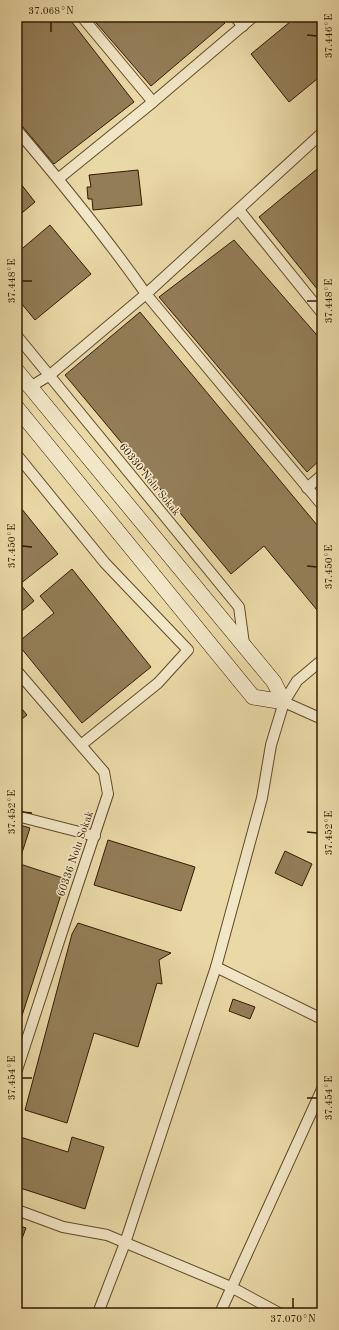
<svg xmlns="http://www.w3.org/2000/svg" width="339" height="1330" font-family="'Old Standard TT',serif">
	<rect width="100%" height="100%" fill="#e9d9a7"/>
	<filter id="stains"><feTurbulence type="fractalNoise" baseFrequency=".005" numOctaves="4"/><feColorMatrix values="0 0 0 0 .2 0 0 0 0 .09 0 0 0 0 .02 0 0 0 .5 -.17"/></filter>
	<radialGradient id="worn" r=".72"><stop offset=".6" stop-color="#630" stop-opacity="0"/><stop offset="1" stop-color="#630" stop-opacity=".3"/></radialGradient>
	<g fill="#937d57" stroke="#351a01">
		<polygon points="17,17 68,17 134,102 54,164 22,126 17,123"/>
		<polygon points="91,17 220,17 225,23 151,86"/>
		<polygon points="296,17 322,17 322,75 289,102 251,54"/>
		<polygon points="322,165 322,295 259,217"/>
		<polygon points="138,170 142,205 93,210 92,199 88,199 87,187 91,187 89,175"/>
		<polygon points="17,179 35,202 17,217"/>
		<polygon points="50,225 91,274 35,320 17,298 17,253"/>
		<polygon points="234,240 322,341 322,458 307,472 159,297"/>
		<polygon points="140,312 322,531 322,616 264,546 231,574 65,375"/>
		<polygon points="17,503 58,554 20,584 34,601 17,615"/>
		<polygon points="72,569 151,667 82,723 17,643 54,613 40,596"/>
		<polygon points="17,703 27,715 17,723"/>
		<polygon points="17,824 30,828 19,862 17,861"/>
		<polygon points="108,840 195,867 181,911 94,885"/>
		<polygon points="285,851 312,864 302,886 275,873"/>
		<polygon points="17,863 66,879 19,1025 17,1025"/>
		<polygon points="78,923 171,953 159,960 162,984 157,983 138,1047 94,1033 67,1123 25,1110 72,934"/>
		<polygon points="233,999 255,1007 250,1019 229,1011"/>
		<polygon points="17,1136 68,1152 72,1137 104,1147 85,1209 17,1187"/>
		<polygon points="17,1225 26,1228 18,1249 17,1249"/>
	</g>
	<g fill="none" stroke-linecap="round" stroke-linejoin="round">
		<defs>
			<g id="street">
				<polyline points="82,17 153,102"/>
				<polyline points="235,17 243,26"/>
				<path d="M17,130C62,183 106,237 146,294L322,505"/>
				<polyline points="58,179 153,102 253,17"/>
				<polyline points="239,210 322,313"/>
				<polyline points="17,336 239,607 244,644"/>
				<polyline points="30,387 50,375 146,294 322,133"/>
				<polyline points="17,455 105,563 188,650 158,683 81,745"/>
				<polyline points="307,488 322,475"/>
				<polyline points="17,671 104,772 108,794 64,926 17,1070"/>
				<polyline points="284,702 322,719"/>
				<polyline points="17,816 95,836"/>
				<polyline points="216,967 322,1019"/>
				<polyline points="17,1210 63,1227 107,1235 231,1287 279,1313"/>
				<polyline points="98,1313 125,1243 216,967 262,798 271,745 284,702 297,681 322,660"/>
				<polyline points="220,1313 322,1089"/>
			</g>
			<g id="secondary">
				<polyline points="17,371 274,682 284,702"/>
				<polyline points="17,408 253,697 284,702"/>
			</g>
		</defs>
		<use href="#street" stroke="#624a2a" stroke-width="12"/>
		<use href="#secondary" stroke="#351a01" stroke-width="16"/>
		<use href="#street" stroke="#f1e6c6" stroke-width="10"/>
		<use href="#secondary" stroke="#f1e6c6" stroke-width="15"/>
	</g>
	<path fill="none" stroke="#351a01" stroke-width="1.5" d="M51,32V22M307,35L317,36M22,281H32M307,301H317M22,546L32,547M307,566L317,567M22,812L32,813M307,832L317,833M22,1078H32M307,1098H317M293,1308V1298"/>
	<g text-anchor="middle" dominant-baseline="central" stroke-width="3" stroke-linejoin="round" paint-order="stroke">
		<g font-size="11" fill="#351a01" stroke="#f1e6c6">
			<text transform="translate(149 480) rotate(51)">60330 Nolu Sokak</text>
			<text transform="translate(76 854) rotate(-71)">60336 Nolu Sokak</text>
		</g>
	</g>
	<rect width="339" height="1330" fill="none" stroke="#e9d9a7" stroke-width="44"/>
	<rect x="22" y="22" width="295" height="1286" fill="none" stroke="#351a01" stroke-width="1.5"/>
	<g font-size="10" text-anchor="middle" fill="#351a01">
		<text x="51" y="14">37.068°N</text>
		<text transform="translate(328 36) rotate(-90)" y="4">37.446°E</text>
		<text transform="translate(11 281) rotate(-90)" y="4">37.448°E</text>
		<text transform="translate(328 301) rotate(-90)" y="4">37.448°E</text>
		<text transform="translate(11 546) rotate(-90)" y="4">37.450°E</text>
		<text transform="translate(328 567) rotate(-90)" y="4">37.450°E</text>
		<text transform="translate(11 812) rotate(-90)" y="4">37.452°E</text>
		<text transform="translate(328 833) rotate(-90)" y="4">37.452°E</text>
		<text transform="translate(11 1078) rotate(-90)" y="4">37.454°E</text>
		<text transform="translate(328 1098) rotate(-90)" y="4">37.454°E</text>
		<text x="293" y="1322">37.070°N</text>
	</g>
	<rect width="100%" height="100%" filter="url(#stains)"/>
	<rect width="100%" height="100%" fill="url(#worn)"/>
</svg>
